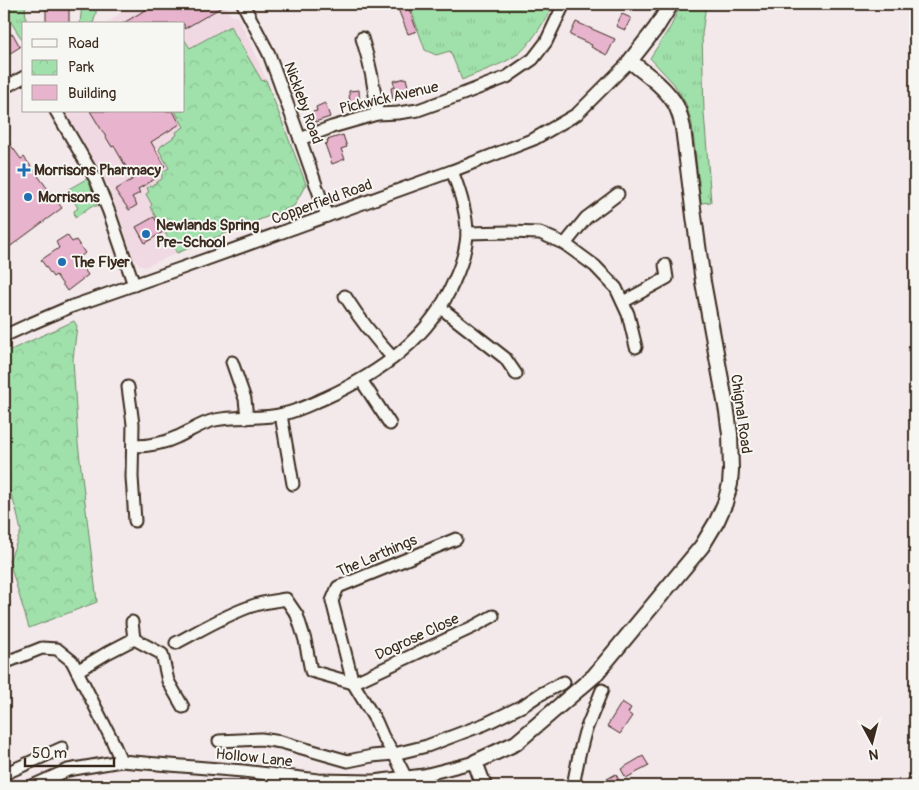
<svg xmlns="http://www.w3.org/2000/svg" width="919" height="790" font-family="Pangolin,sans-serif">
	<defs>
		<pattern id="grass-tufts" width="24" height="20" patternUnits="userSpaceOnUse" patternTransform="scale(1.25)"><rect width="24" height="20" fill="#a0e1ab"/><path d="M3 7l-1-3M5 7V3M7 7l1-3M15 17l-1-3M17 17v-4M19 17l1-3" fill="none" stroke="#8bc193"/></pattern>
		<pattern id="forest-firs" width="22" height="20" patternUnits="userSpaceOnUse" patternTransform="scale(1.25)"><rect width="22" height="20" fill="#a0e1ab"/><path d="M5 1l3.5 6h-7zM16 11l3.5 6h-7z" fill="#8bc193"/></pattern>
		<pattern id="park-crowns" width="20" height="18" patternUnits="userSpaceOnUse" patternTransform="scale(1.25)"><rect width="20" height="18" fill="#a0e1ab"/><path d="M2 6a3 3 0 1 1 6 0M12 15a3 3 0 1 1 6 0" fill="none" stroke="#8bc193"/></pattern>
	</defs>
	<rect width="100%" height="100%" fill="#f3e9eb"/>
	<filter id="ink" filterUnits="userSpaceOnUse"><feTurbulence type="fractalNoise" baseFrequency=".02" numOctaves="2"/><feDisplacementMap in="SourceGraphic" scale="10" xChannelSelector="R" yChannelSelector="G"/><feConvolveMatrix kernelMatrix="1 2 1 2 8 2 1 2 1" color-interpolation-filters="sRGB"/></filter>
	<g filter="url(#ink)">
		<polygon fill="#f0d9e2" points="132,4 227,4 226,6 230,15 238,17 254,50 280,114 306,184 294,206 177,253 145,267 140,265 133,258 119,216 108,185 64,111 184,111 184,24 106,24"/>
		<g fill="url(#grass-tufts)" stroke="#6e8664">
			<polygon points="4,4 25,4 26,22 27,24 24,24 24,43 4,11"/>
			<path d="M409,4H554C547,17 530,46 518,54C501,66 480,71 462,80L450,51L436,55L425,50Z"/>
			<polygon points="681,4 706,4 702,34 704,113 711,202 701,203 692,124 686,104 674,84 650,58 671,26"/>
			<polygon points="88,178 97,206 91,206 75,218 74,211 78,208 67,190"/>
		</g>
		<polygon fill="url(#forest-firs)" stroke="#6e8664" points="82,4 96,4 96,13 93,24 80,24"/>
		<g fill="url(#park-crowns)" stroke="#6e8664">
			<polygon points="230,26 262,81 266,80 306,184 294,206 177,253 150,207 152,205 146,194 149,192 147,188 162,179 162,172 169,168 159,150 161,146 177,135 176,132 184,127 175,111 184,111 184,39 190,48"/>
			<polygon points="74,321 77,326 73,359 78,443 97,602 29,628 9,561 21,531 16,509 4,475 4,353"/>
		</g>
		<g fill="#e8b3cd" stroke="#3b2a1e">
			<rect x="46" y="4" width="23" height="20"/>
			<polygon points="155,4 227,4 184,29 184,24 122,24"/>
			<polygon points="408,6 417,31 408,34 398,9"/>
			<polygon points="622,14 631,18 625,30 616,26"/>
			<polygon points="576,22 615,39 607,55 591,47 592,45 570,35"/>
			<polygon points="4,23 11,35 13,34 20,47 4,57"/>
			<polygon points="406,78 410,95 393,99 391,88 395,87 393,81"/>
			<polygon points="359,90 360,107 350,108 349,91"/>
			<polygon points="325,103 330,117 315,122 312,112 317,111 316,107"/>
			<polygon points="90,111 173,111 180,124 151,142 165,166 155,171 158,177 138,189 140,193 132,197 137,205 129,210 115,190 133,179 114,146 112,147"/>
			<polygon points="343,135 347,147 341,149 345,159 332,164 325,144 328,143 327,140"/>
			<polygon points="4,136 21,159 24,157 62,208 4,251"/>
			<polygon points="154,217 163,232 145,243 136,227"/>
			<polygon points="67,235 72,242 76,240 85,253 79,258 86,268 84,269 88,275 67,291 56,275 53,277 41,260 59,248 56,242"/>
			<polygon points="622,702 631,708 628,713 632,716 620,734 607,726"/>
			<polygon points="643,756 649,766 626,778 621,769"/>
			<polygon points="616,774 620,783 614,786 594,786"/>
		</g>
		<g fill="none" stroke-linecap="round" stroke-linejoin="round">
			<defs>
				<g id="minor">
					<polyline points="243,4 269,54 300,139 327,216"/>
					<path d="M362,38C370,63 375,88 377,114"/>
					<polyline points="9,85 24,77"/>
					<polyline points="56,111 96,180 109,212 134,285"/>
					<polyline points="300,139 332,127 377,114 398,113 418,110 460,95 507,77 533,59 546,42 564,4"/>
					<polyline points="467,233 509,232 540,233 565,244 595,266 616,288 628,314 636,347"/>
					<polyline points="565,244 586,218 618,194"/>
					<path d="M345,296C359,318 375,339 393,358"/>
					<polyline points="623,302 667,278 665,265"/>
					<polyline points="441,308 505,358 516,374"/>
					<polyline points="4,336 28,325 70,307 182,268 452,171 534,139 577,114 630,61"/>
					<polyline points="232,362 245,399 247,418"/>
					<polyline points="361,380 390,424"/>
					<polyline points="128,387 133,424 132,477 135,521"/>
					<polyline points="281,415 293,484"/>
					<path d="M133,446C148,446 163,444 177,437C189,432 201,423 215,420C237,415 261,420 283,414C298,411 311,404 325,398C380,373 430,338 454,281C461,266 466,250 467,234C467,212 460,191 452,171"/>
					<polyline points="132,622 134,639"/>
					<path d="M176,643C201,630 225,615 252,606C263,602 275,601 286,599L297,615L305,640L311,671L353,683L473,627L493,616"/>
					<polyline points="4,663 42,648 57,649 72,661 112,740 121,761"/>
					<polyline points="77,671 107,653 134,639 162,654 168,681 183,707"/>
					<polyline points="219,741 261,739 281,742 348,761 372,756 394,754 427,746 485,724 524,705 539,695 564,682"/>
					<polyline points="4,774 62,748"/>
					<polyline points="406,778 394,754 383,737 376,721 353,683 332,601 338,587 456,539"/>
					<polyline points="32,786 68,770 121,761 243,771 318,780 373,781 424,775 475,762"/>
					<polyline points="573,786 579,755 585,732 602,690"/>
				</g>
				<path id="tertiary" d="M484,786L475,762L516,743L594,676L702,546L717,521L725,503L730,484L731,470L730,434L727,412L703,282L694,216L683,128C681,119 679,109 674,102C663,85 645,73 630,61L656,28L671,4"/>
			</defs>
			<use href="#minor" stroke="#3b2a1e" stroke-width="15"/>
			<use href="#tertiary" stroke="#3b2a1e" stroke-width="18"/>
			<use href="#minor" stroke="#f6f6f2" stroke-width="11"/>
			<use href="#tertiary" stroke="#f6f6f2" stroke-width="14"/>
		</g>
	</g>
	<g fill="#1f6fb2" stroke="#f6f6f2" stroke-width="2">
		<path d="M21.5 162.5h5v5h5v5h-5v5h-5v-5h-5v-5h5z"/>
		<circle cx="28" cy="197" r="5"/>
		<circle cx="146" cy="234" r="5"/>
		<circle cx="62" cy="262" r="5"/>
	</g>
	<g text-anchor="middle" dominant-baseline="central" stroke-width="4" stroke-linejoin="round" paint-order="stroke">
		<g font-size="15" fill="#3b2a1e" stroke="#f6f6f2">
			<text transform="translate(389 98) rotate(-13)">Pickwick Avenue</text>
			<text transform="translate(303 103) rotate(70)">Nickleby Road</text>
			<text transform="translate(322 202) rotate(-20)">Copperfield Road</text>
			<text transform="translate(741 414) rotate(82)">Chignal Road</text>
			<text transform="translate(377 556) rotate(-23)">The Larthings</text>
			<text transform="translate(417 637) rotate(-25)">Dogrose Close</text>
			<text transform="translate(254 758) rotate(6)">Hollow Lane</text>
		</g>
		<g font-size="15" font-weight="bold" fill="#3b2a1e" stroke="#f6f6f2" text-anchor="start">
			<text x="34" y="170">Morrisons Pharmacy</text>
			<text x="38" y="197">Morrisons</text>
			<text x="156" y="225">Newlands Spring<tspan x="156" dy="17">Pre-School</tspan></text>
			<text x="72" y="262">The Flyer</text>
		</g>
	</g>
	<rect width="919" height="790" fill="none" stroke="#f6f6f2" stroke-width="20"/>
	<rect x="10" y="10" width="899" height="770" fill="none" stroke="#3b2a1e" stroke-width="2" filter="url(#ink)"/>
	<rect x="22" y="22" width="162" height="90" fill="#f6f6f2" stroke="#aba49d"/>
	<rect x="32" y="39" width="25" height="8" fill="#f6f6f2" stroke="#aba49d"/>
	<text x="68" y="48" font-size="15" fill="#3b2a1e">Road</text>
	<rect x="32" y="60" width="25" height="15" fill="url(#park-crowns)" stroke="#aba49d"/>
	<text x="68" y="72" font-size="15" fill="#3b2a1e">Park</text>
	<rect x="32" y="85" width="25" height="15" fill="#e8b3cd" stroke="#aba49d"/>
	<text x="68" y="98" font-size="15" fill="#3b2a1e">Building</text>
	<g transform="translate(872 742) rotate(173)" stroke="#f6f6f2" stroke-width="4" paint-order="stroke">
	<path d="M0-4L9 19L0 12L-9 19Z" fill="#3b2a1e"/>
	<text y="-8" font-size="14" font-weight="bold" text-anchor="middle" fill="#3b2a1e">N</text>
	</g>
	<path d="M25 758v8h89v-8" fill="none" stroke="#3b2a1e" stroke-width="2.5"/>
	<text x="32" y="758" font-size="15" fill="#3b2a1e" stroke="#f6f6f2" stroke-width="4" paint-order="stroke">50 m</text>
</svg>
